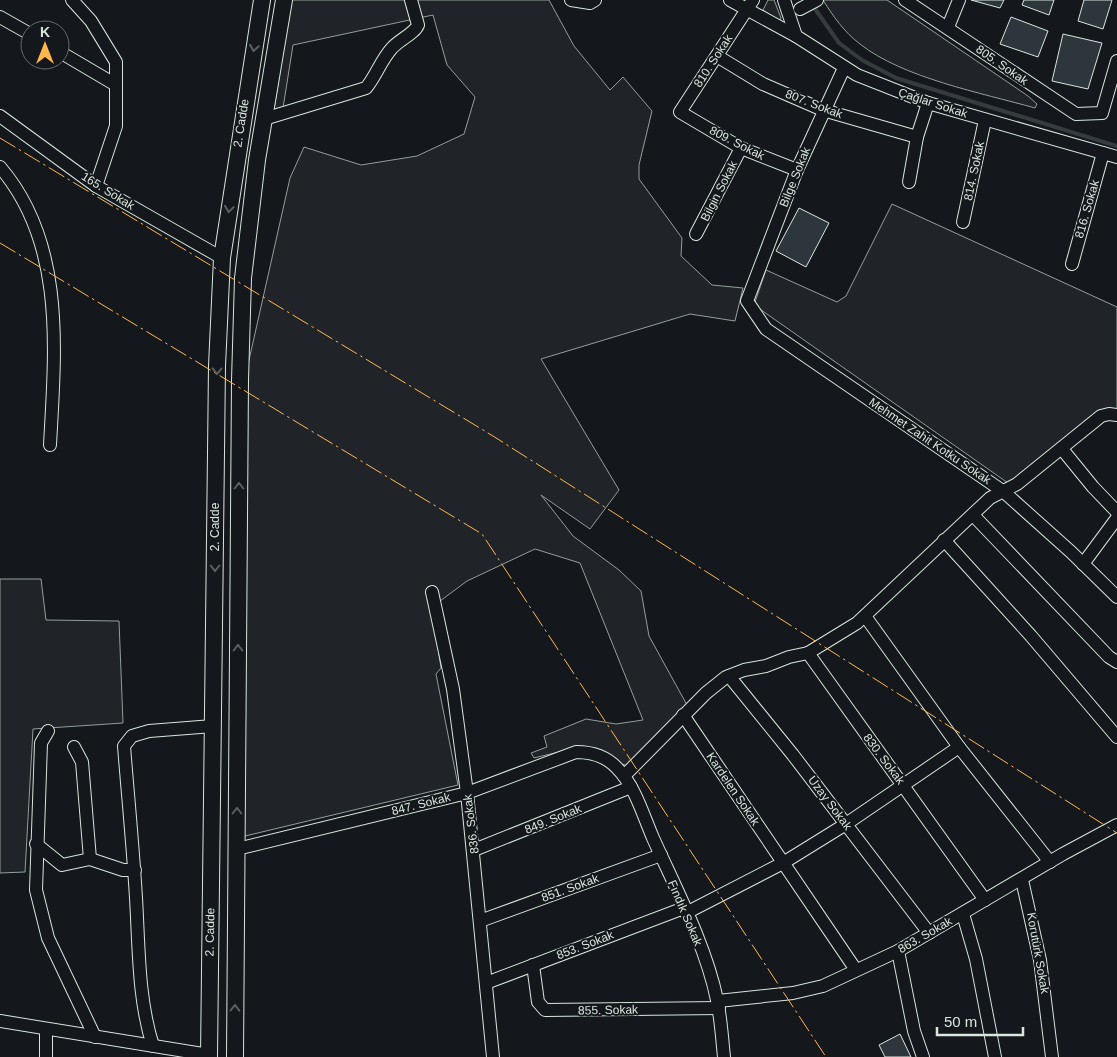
<svg xmlns="http://www.w3.org/2000/svg" width="1117" height="1057" font-family="Helvetica,sans-serif">
	<rect width="100%" height="100%" fill="#14181c"/>
	<g fill="#202428" stroke="#939e99">
		<polygon points="291,0 549,0 574,46 610,90 623,77 652,111 639,165 639,179 682,238 681,256 712,285 743,288 735,321 690,314 541,359 619,490 590,529 541,495 573,536 619,570 641,591 649,636 687,705 628,766 571,749 534,758 531,753 547,747 544,736 586,719 616,724 643,720 580,563 535,549 467,581 432,607 441,668 436,674 458,785 241,837 247,369 290,178 304,147 361,165 417,156 464,134 475,97 447,65 433,15 293,45 283,108 274,110"/>
		<polygon points="768,0 774,0 781,18 780,21 763,10"/>
		<path d="M823,0H887L1028,96L1037,104L1035,108C982,93 903,78 860,44C844,32 833,16 823,0Z"/>
		<polygon points="892,204 1117,307 1117,414 1105,410 1008,483 754,305 766,270 837,302 846,296"/>
		<polygon points="0,579 41,579 46,620 119,621 123,723 33,729 25,872 0,873"/>
	</g>
	<g fill="none" stroke-linecap="round" stroke-linejoin="round">
		<polyline stroke="#363b3e" stroke-width="4" points="813,6 839,43 862,60 896,78 1117,146"/>
	</g>
	<g fill="#2c363c" stroke="#d8e6dc">
		<polygon points="971,0 1004,0 1000,8"/>
		<polygon points="1024,0 1054,0 1049,15 1022,5"/>
		<polygon points="1084,0 1112,0 1103,29 1078,21"/>
		<polygon points="1011,17 1048,31 1038,57 1000,44"/>
		<polygon points="1063,34 1102,43 1088,89 1052,81"/>
		<polygon points="799,208 829,223 806,267 776,251"/>
		<polygon points="900,1034 911,1057 885,1057 879,1045"/>
	</g>
	<g fill="none" stroke-linecap="round" stroke-linejoin="round">
		<defs>
			<g id="minor">
				<polyline points="72,0 91,21 116,62 116,126 96,186"/>
				<polyline points="571,0 590,3 595,0"/>
				<polyline points="730,0 796,36"/>
				<polyline points="753,0 680,112 741,148 797,170"/>
				<polyline points="784,0 796,36 857,75 928,103 1117,157"/>
				<polyline points="905,0 1076,114 1102,113 1117,61"/>
				<polyline points="800,9 817,0"/>
				<polyline points="0,17 30,34"/>
				<polyline points="948,27 959,0"/>
				<polyline points="60,52 116,85"/>
				<polyline points="717,56 763,84 823,110 917,137"/>
				<polyline points="844,68 797,170 747,301 766,329 1004,492 1071,552 1117,597"/>
				<polyline points="0,116 96,186 222,258"/>
				<path d="M264,119L366,88C376,76 381,60 392,48C399,40 415,33 418,25L411,0"/>
				<path d="M0,167C66,244 55,351 50,445"/>
				<polyline points="909,182 917,137 928,103"/>
				<polyline points="963,222 985,120"/>
				<polyline points="696,234 741,148"/>
				<polyline points="1072,264 1103,153"/>
				<polyline points="1062,449 1093,487 1117,512"/>
				<polyline points="973,515 1109,657 1117,662"/>
				<polyline points="944,540 1031,636 1117,737"/>
				<polyline points="1083,564 1117,518"/>
				<polyline points="432,592 453,689 467,793 493,1057"/>
				<polyline points="865,616 959,747 1050,862"/>
				<polyline points="808,653 857,623 990,498 1017,484 1101,416 1109,414 1117,415"/>
				<polyline points="729,676 793,755 929,933"/>
				<polyline points="683,715 856,970"/>
				<polyline points="48,731 41,743 36,890 48,938 95,1037"/>
				<polyline points="74,747 82,762 90,859"/>
				<polyline points="624,776 706,693 726,677 744,670 766,666 789,657 808,653 985,900"/>
				<polyline points="36,844 62,865 90,859 123,870 135,870"/>
				<path d="M237,849L467,793L576,752C592,752 606,756 617,768C635,786 643,815 653,838C676,889 706,946 717,1000C721,1019 722,1038 724,1057"/>
				<polyline points="474,850 631,787"/>
				<polyline points="1022,880 1040,960 1052,1057"/>
				<polyline points="686,913 783,863 846,824 959,747"/>
				<polyline points="963,914 976,959 995,1057"/>
				<polyline points="480,921 661,855"/>
				<polyline points="898,951 914,1031 923,1057"/>
				<polyline points="533,965 538,1002 545,1010 719,1008"/>
				<polyline points="486,983 684,908"/>
				<polyline points="718,1001 793,993 823,986 898,951 1063,854 1117,825"/>
				<polyline points="0,1021 209,1055"/>
				<polyline points="46,1029 46,1057"/>
				<path d="M153,1046C138,999 139,948 136,898C133,847 128,797 124,746L132,736L149,731L213,726"/>
			</g>
			<g id="major">
				<polyline points="209,1057 217,366 222,258 262,0"/>
				<polyline points="235,1057 240,380 243,278 257,160 284,0"/>
			</g>
		</defs>
		<use href="#minor" stroke="#d8e6dc" stroke-width="14"/>
		<use href="#major" stroke="#d8e6dc" stroke-width="18"/>
		<use href="#minor" stroke="#14181c" stroke-width="12"/>
		<use href="#major" stroke="#14181c" stroke-width="16"/>
		<g stroke="#ffb74d" stroke-width="1" stroke-dasharray="18 4 2.5 4" stroke-linecap="butt">
			<polyline points="0,138 493,436 1117,833"/>
			<polyline points="0,243 482,534 826,1057"/>
		</g>
	</g>
	<defs><path id="oneway-chevron" d="M-2-3.5L2.5 0L-2 3.5" fill="none" stroke-width="1.6" stroke-linecap="round" stroke-linejoin="round" transform="scale(1.25)"/></defs>
	<g stroke="#59605f">
		<use href="#oneway-chevron" transform="translate(254 48) rotate(99)"/>
		<use href="#oneway-chevron" transform="translate(229 209) rotate(98)"/>
		<use href="#oneway-chevron" transform="translate(217 371) rotate(91)"/>
		<use href="#oneway-chevron" transform="translate(239 486) rotate(-90)"/>
		<use href="#oneway-chevron" transform="translate(215 568) rotate(90)"/>
		<use href="#oneway-chevron" transform="translate(238 648) rotate(-90)"/>
		<use href="#oneway-chevron" transform="translate(237 811) rotate(-90)"/>
		<use href="#oneway-chevron" transform="translate(235 1008) rotate(-89)"/>
	</g>
	<g text-anchor="middle" dominant-baseline="central" stroke-width="4" stroke-linejoin="round" paint-order="stroke">
		<g font-size="12" fill="#d8e6dc" stroke="#14181c">
			<text transform="translate(713 61) rotate(-57)">810. Sokak</text>
			<text transform="translate(1002 65) rotate(35)">805. Sokak</text>
			<text transform="translate(933 103) rotate(18)">Çağlar Sokak</text>
			<text transform="translate(814 104) rotate(21)">807. Sokak</text>
			<text transform="translate(241 123) rotate(-81)">2. Cadde</text>
			<text transform="translate(737 143) rotate(27)">809. Sokak</text>
			<text transform="translate(974 171) rotate(-78)">814. Sokak</text>
			<text transform="translate(795 177) rotate(-68)">Bilge Sokak</text>
			<text transform="translate(108 191) rotate(32)">165. Sokak</text>
			<text transform="translate(719 191) rotate(-63)">Bilgin Sokak</text>
			<text transform="translate(1087 209) rotate(-74)">816. Sokak</text>
			<text transform="translate(930 441) rotate(34)">Mehmet Zahit Kotku Sokak</text>
			<text transform="translate(215 527) rotate(-90)">2. Cadde</text>
			<text transform="translate(884 759) rotate(53)">830. Sokak</text>
			<text transform="translate(733 789) rotate(56)">Kardelen Sokak</text>
			<text transform="translate(830 803) rotate(53)">Uzay Sokak</text>
			<text transform="translate(421 804) rotate(-14)">847. Sokak</text>
			<text transform="translate(553 819) rotate(-22)">849. Sokak</text>
			<text transform="translate(471 824) rotate(-97)">836. Sokak</text>
			<text transform="translate(570 888) rotate(-20)">851. Sokak</text>
			<text transform="translate(685 913) rotate(67)">Fındık Sokak</text>
			<text transform="translate(210 932) rotate(-89)">2. Cadde</text>
			<text transform="translate(925 935) rotate(-30)">863. Sokak</text>
			<text transform="translate(585 945) rotate(-21)">853. Sokak</text>
			<text transform="translate(1038 953) rotate(80)">Korutürk Sokak</text>
			<text transform="translate(608 1010) rotate(-1)">855. Sokak</text>
		</g>
	</g>
	<g transform="translate(45 45)"><circle r="24" fill="#14181c" stroke="#626a69"/>
	<path d="M0-4L9 19L0 12L-9 19Z" fill="#ffb74d"/>
	<text y="-8" font-size="14" font-weight="bold" text-anchor="middle" fill="#d8e6dc">K</text>
	</g>
	<path d="M937 1027v8h86v-8" fill="none" stroke="#d8e6dc" stroke-width="2.5"/>
	<text x="944" y="1027" font-size="15" fill="#d8e6dc" stroke="#14181c" stroke-width="4" paint-order="stroke">50 m</text>
</svg>
